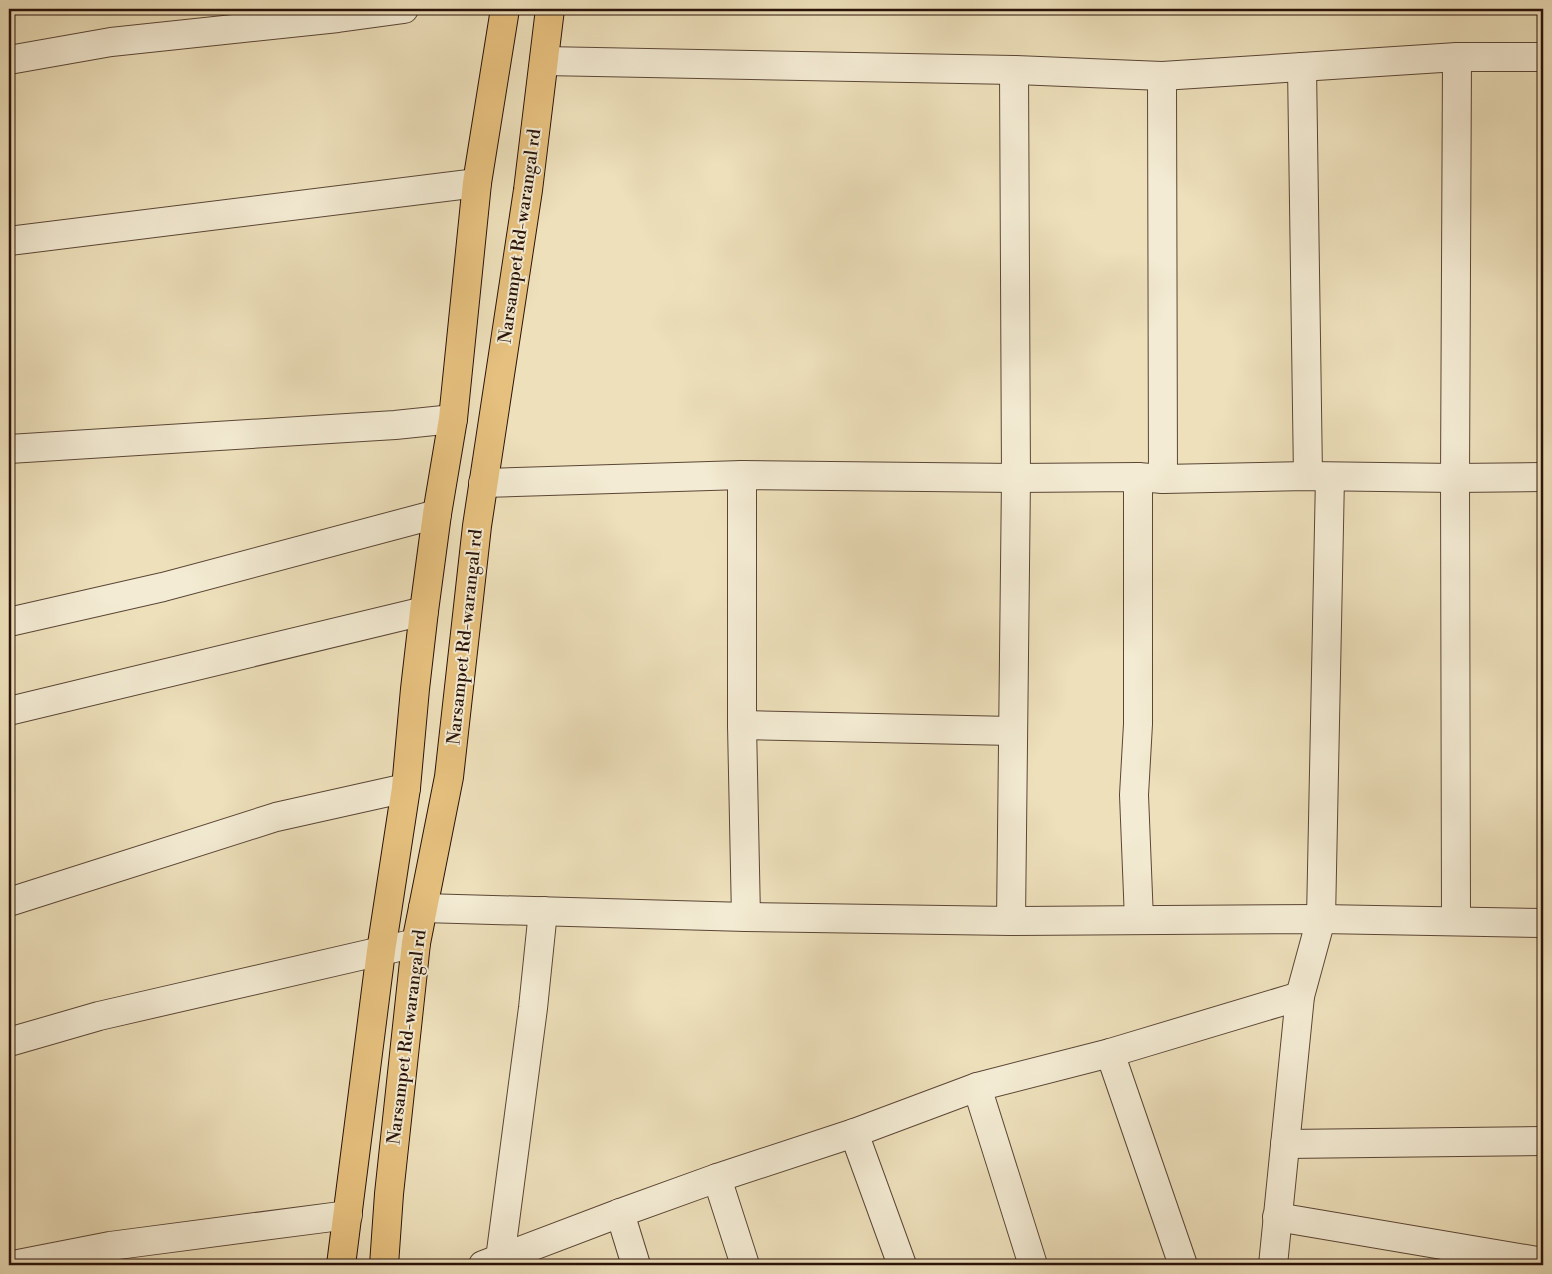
<svg xmlns="http://www.w3.org/2000/svg" width="1552" height="1274" font-family="'Libre Bodoni',serif">
	<rect width="100%" height="100%" fill="#ede0bb"/>
	<filter id="stains"><feTurbulence type="fractalNoise" baseFrequency=".004" numOctaves="4"/><feColorMatrix values="0 0 0 0 .2 0 0 0 0 .09 0 0 0 0 .02 0 0 0 .5 -.17"/></filter>
	<radialGradient id="worn" r=".72"><stop offset=".6" stop-color="#630" stop-opacity="0"/><stop offset="1" stop-color="#630" stop-opacity=".3"/></radialGradient>
	<g fill="none" stroke-linecap="round" stroke-linejoin="round">
		<defs>
			<g id="minor">
				<polyline points="9,60 111,42 338,18 404,9"/>
				<polyline points="544,61 1014,70 1162,76 1457,57 1543,57"/>
				<polyline points="1302,67 1308,476"/>
				<polyline points="1162,76 1163,479"/>
				<polyline points="9,241 477,183"/>
				<polyline points="9,449 395,425 453,419"/>
				<polyline points="742,475 742,725 746,917"/>
				<polyline points="1138,477 1138,724 1134,795 1139,920"/>
				<polyline points="483,483 742,475 1016,478 1138,477 1163,479 1308,476 1455,478 1543,477"/>
				<polyline points="9,622 163,587 437,514"/>
				<polyline points="9,711 424,611"/>
				<polyline points="742,725 1012,731"/>
				<polyline points="9,902 276,817 406,788"/>
				<polyline points="423,908 746,917 1011,921 1321,919 1543,923"/>
				<polyline points="1456,920 1455,478 1457,57"/>
				<polyline points="1011,921 1016,478 1014,70"/>
				<polyline points="9,1042 99,1016 416,943"/>
				<polyline points="1110,1053 1183,1265"/>
				<polyline points="977,1087 1033,1265"/>
				<polyline points="854,1133 902,1265"/>
				<polyline points="1285,1144 1543,1141"/>
				<polyline points="717,1178 745,1265"/>
				<polyline points="620,1213 636,1265"/>
				<polyline points="1277,1217 1543,1262"/>
				<polyline points="500,1259 533,1008 543,911"/>
				<polyline points="13,1265 110,1246 348,1215"/>
				<polyline points="483,1265 620,1213 717,1178 854,1133 977,1087 1110,1053 1300,996"/>
				<polyline points="1273,1265 1300,996 1321,919 1330,477"/>
			</g>
			<g id="major">
				<polyline points="341,1265 381,951 406,788 415,689 424,611 437,514 453,419 477,183 505,9"/>
				<polyline points="384,1265 389,1194 416,943 449,777 477,526 528,190 550,9"/>
			</g>
		</defs>
		<use href="#minor" stroke="#5b4636" stroke-width="30"/>
		<use href="#major" stroke="#2a1309" stroke-width="30"/>
		<use href="#minor" stroke="#f3ebd3" stroke-width="28"/>
		<use href="#major" stroke="#e6c07e" stroke-width="28"/>
	</g>
	<g text-anchor="middle" dominant-baseline="central" stroke-width="4" stroke-linejoin="round" paint-order="stroke">
		<g font-size="18" fill="#2a1309" stroke="#f3ebd3">
			<text transform="translate(520 236) rotate(-82)">Narsampet Rd-warangal rd</text>
			<text transform="translate(465 637) rotate(-84)">Narsampet Rd-warangal rd</text>
			<text transform="translate(407 1037) rotate(-83)">Narsampet Rd-warangal rd</text>
		</g>
	</g>
	<rect width="1552" height="1274" fill="none" stroke="#ede0bb" stroke-width="30"/>
	<rect x="10" y="10" width="1532" height="1254" fill="none" stroke="#2a1309" stroke-width="2.5"/>
	<rect x="15" y="15" width="1522" height="1244" fill="none" stroke="#2a1309"/>
	<rect width="100%" height="100%" filter="url(#stains)"/>
	<rect width="100%" height="100%" fill="url(#worn)"/>
</svg>
